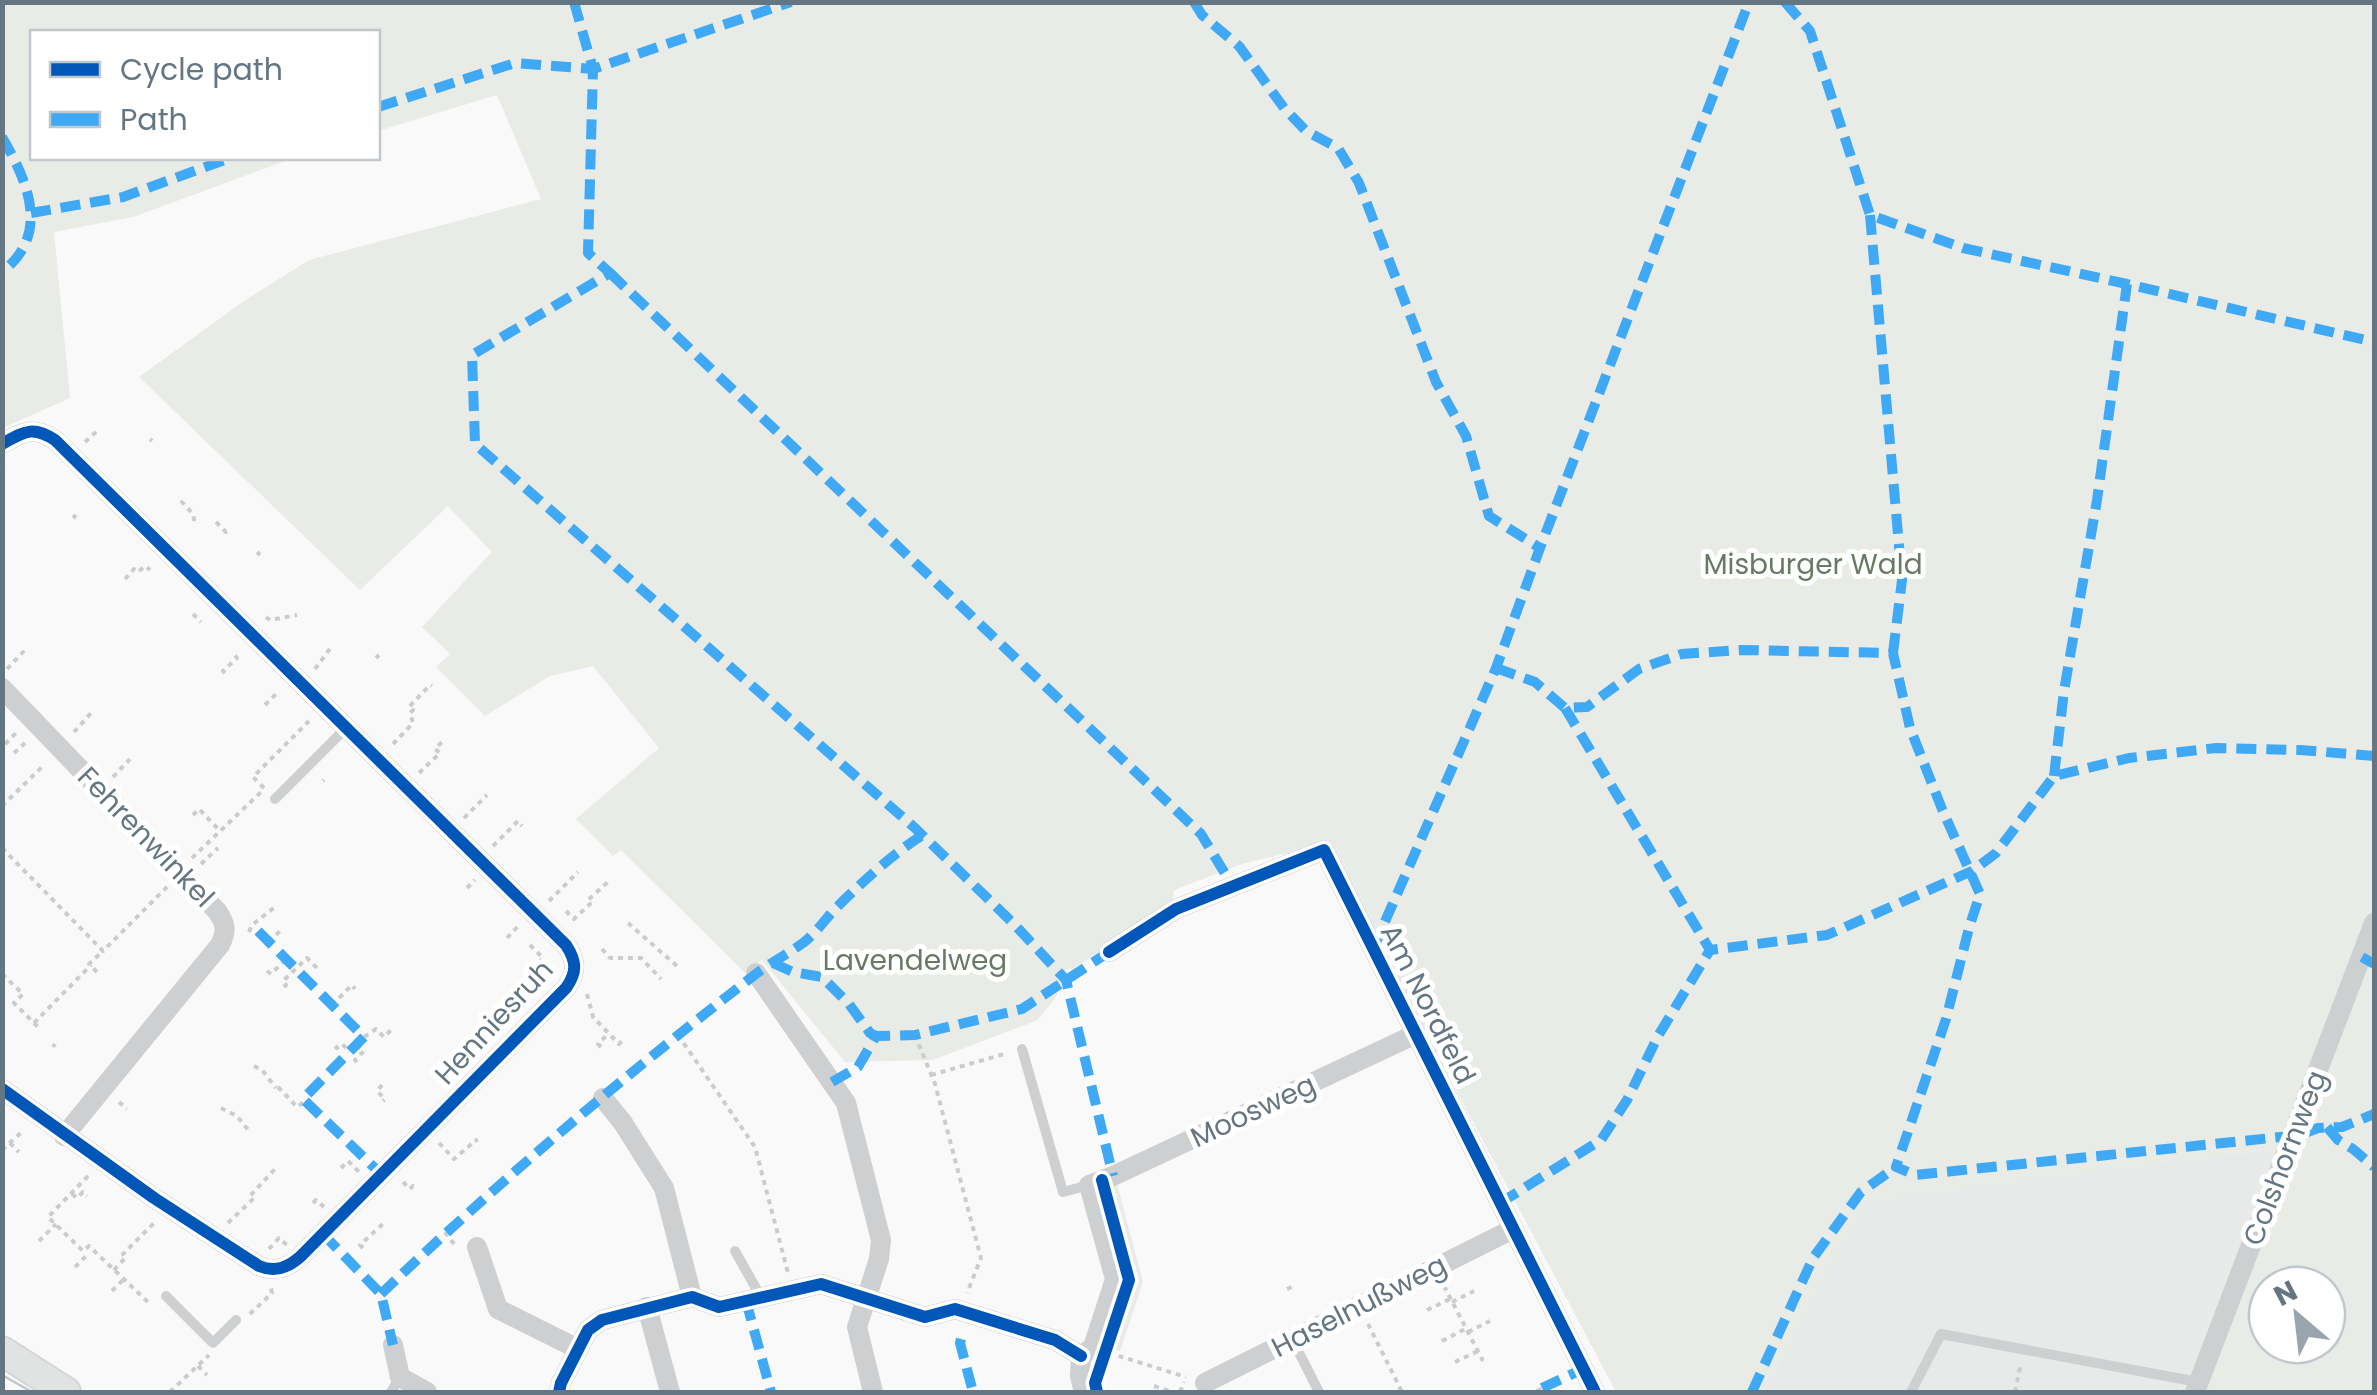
<svg xmlns="http://www.w3.org/2000/svg" width="2377" height="1395" font-family="Poppins,sans-serif">
	<rect width="100%" height="100%" fill="#f9f9f9"/>
	<polygon fill="#e8e9e9" points="2271,1149 2178,1392 1763,1392 1865,1201"/>
	<g fill="#e8ebe6" fill-rule="evenodd">
		<path d="M2,3H2374V1392H2178L2270,1149L1866,1201L1763,1392H1616L1326,844L1242,864L1174,890L1172,904L1073,969H1066L1056,997L1038,1020L933,1060L845,1062L762,960L745,973L621,850L613,856L576,819L659,748L593,666L550,676L485,716L436,667L450,654L422,627L492,552L448,506L360,590L139,377L244,301L309,260L541,199L497,95L378,131V32H32V158H293L133,217L54,232L70,398L3,428ZM2267,1285H2327V1345H2267Z"/>
		<polygon points="1117,1184 1143,1282 1120,1351 1112,1348 1134,1280 1109,1187"/>
	</g>
	<g fill="none" stroke-linecap="round" stroke-linejoin="round">
		<defs>
			<polyline id="secondary" points="2,1351 66,1392"/>
		</defs>
		<use href="#secondary" stroke="#d5d6d7" stroke-width="32"/>
		<g stroke="#cbcccd" stroke-width="4" stroke-dasharray="5 5" stroke-linecap="butt">
			<polyline points="150,439 152,441"/>
			<polyline points="85,442 96,432"/>
			<polyline points="2,472 4,470"/>
			<polyline points="183,501 182,502 193,514 195,524"/>
			<polyline points="73,515 76,518"/>
			<polyline points="216,522 226,532 229,528"/>
			<polyline points="257,552 260,555"/>
			<polyline points="125,579 134,569 138,572 145,566 150,570"/>
			<polyline points="193,614 201,622"/>
			<polyline points="266,617 270,620 297,615"/>
			<polyline points="376,655 379,658"/>
			<polyline points="7,669 23,652 26,655"/>
			<polyline points="315,669 332,646"/>
			<polyline points="225,673 223,671 237,658 232,652"/>
			<polyline points="265,705 279,691"/>
			<polyline points="74,732 91,713"/>
			<polyline points="5,744 16,733"/>
			<polyline points="393,744 413,723 410,713 413,710 409,707 430,685 432,686"/>
			<polyline points="14,753 25,743"/>
			<polyline points="419,773 440,753 435,749 443,741"/>
			<polyline points="113,777 130,759"/>
			<polyline points="323,781 324,780"/>
			<polyline points="264,788 253,777 309,721"/>
			<polyline points="2,806 45,764"/>
			<polyline points="193,815 199,809 220,831"/>
			<polyline points="464,818 487,795"/>
			<polyline points="493,846 518,821 522,826"/>
			<polyline points="2,848 103,951 168,886"/>
			<polyline points="192,858 261,792"/>
			<polyline points="201,864 218,848"/>
			<polyline points="467,888 475,880"/>
			<polyline points="549,901 578,872"/>
			<polyline points="566,911 574,919 590,904 587,901 609,881"/>
			<polyline points="628,923 677,966 680,964"/>
			<polyline points="249,932 252,925 275,907 273,905"/>
			<polyline points="507,938 520,924"/>
			<polyline points="269,942 281,930"/>
			<polyline points="530,945 543,958 540,961"/>
			<polyline points="602,949 610,958 641,958 661,979"/>
			<polyline points="267,971 271,974 286,959"/>
			<polyline points="97,972 89,964 103,951"/>
			<polyline points="2,974 23,994 14,1003 40,1029"/>
			<polyline points="284,987 286,985 283,981 307,958 317,968"/>
			<polyline points="587,994 593,1017 619,1044 622,1041"/>
			<polyline points="332,1005 352,985 355,989"/>
			<polyline points="34,1023 91,965"/>
			<polyline points="678,1035 755,1147 788,1273"/>
			<polyline points="915,1035 935,1084 981,1258 967,1293"/>
			<polyline points="364,1037 376,1029 384,1037 392,1029 394,1031"/>
			<polyline points="335,1046 337,1048 342,1044 350,1052"/>
			<polyline points="53,1047 55,1044"/>
			<polyline points="601,1047 598,1044 609,1033"/>
			<polyline points="357,1062 355,1060 364,1051 357,1045"/>
			<polyline points="254,1066 262,1070 276,1088"/>
			<polyline points="931,1075 1008,1053"/>
			<polyline points="382,1085 377,1091 385,1099 383,1101"/>
			<polyline points="278,1087 297,1107 305,1101"/>
			<polyline points="119,1102 127,1109"/>
			<polyline points="221,1108 237,1116 249,1131"/>
			<polyline points="10,1143 19,1152"/>
			<polyline points="439,1143 454,1159 476,1140 477,1142"/>
			<polyline points="2,1150 24,1130"/>
			<polyline points="341,1168 348,1161 359,1172"/>
			<polyline points="88,1176 48,1217 83,1251 89,1246 151,1305"/>
			<polyline points="403,1182 410,1189 413,1186 415,1187"/>
			<polyline points="72,1194 77,1198 83,1192 87,1196"/>
			<polyline points="313,1203 316,1200 324,1207"/>
			<polyline points="228,1223 252,1200 249,1197 275,1169"/>
			<polyline points="445,1232 457,1248"/>
			<polyline points="39,1241 56,1224"/>
			<polyline points="363,1248 360,1245 385,1222"/>
			<polyline points="269,1249 279,1238 287,1245"/>
			<polyline points="75,1267 87,1255 85,1253"/>
			<polyline points="114,1270 126,1257 123,1254 155,1222"/>
			<polyline points="1444,1286 1483,1361"/>
			<polyline points="1287,1289 1294,1286"/>
			<polyline points="112,1291 125,1278"/>
			<polyline points="1452,1302 1474,1291"/>
			<polyline points="1427,1310 1450,1299"/>
			<polyline points="250,1314 272,1293 271,1288"/>
			<polyline points="1368,1324 1402,1392"/>
			<polyline points="1468,1332 1490,1321"/>
			<polyline points="1442,1341 1465,1329"/>
			<polyline points="1109,1353 1186,1377"/>
			<polyline points="1455,1362 1478,1351"/>
			<polyline points="198,1366 207,1375"/>
			<polyline points="1154,1386 1172,1392"/>
			<polyline points="1537,1391 1542,1388"/>
			<polyline points="170,1392 209,1355"/>
			<polyline points="1180,1392 1184,1382"/>
			<polyline points="2015,1392 2021,1363"/>
		</g>
		<g stroke="#cecfd0" stroke-width="10">
			<polyline points="275,799 345,729"/>
			<polyline points="1022,1049 1063,1192 1089,1185"/>
			<polyline points="735,1251 757,1290 759,1298"/>
			<polyline points="166,1296 213,1343 236,1320"/>
			<polyline points="1292,1339 1319,1392"/>
			<polyline points="391,1392 400,1377"/>
			<polyline points="1911,1392 1941,1334 2198,1382"/>
		</g>
		<g stroke="#cecfd0" stroke-width="20">
			<path d="M2,444C24,432 32,425 55,440L566,945C577,962 577,972 566,988L301,1256C289,1267 276,1273 259,1266L154,1198L2,1089"/>
			<path d="M2,688L217,911C226,924 227,931 220,945L64,1136"/>
			<polyline points="1109,952 1176,909 1324,850 1595,1392"/>
			<polyline points="756,973 846,1103 881,1240 879,1259 857,1327 873,1392"/>
			<polyline points="603,1098 623,1123 664,1188 692,1297"/>
			<polyline points="477,1247 498,1309 578,1349"/>
			<polyline points="647,1307 670,1392"/>
			<polyline points="393,1345 400,1377 427,1392"/>
			<polyline points="1081,1356 1093,1347 1115,1279 1089,1185 1113,1176 1416,1034"/>
			<polyline points="1081,1356 1080,1376 1084,1392"/>
			<polyline points="1205,1383 1513,1229"/>
			<polyline points="559,1392 561,1383 588,1330 602,1320 692,1297 719,1307 821,1284 925,1317 955,1309 1055,1340 1081,1356"/>
			<polyline points="2195,1392 2374,923"/>
		</g>
		<use href="#secondary" stroke="#e1e2e2" stroke-width="28"/>
		<polyline stroke="#c3c5c6" stroke-width="2.5" points="2,1375 32,1392"/>
		<g stroke="#3fa9f5" stroke-width="10" stroke-dasharray="20 10" stroke-linecap="butt">
			<polyline points="574,2 593,69 588,253 610,273 472,355 475,444 915,828 1014,924 1066,980 1113,1176"/>
			<polyline points="1194,2 1202,15 1239,46 1284,108 1306,131 1338,148 1359,183 1436,382 1466,436 1489,516 1540,548"/>
			<polyline points="1785,2 1810,31 1870,215 1963,248 2127,284"/>
			<polyline points="378,107 515,63 593,69 791,2"/>
			<path d="M2,137C28,182 51,234 2,272"/>
			<polyline points="31,213 123,197 230,158"/>
			<polyline points="1870,215 1902,580 1893,653"/>
			<polyline points="610,273 1201,834 1232,885"/>
			<polyline points="1496,668 1535,682 1565,708 1587,707 1639,669 1682,654 1741,650 1893,653 1910,728 1942,809 1980,894 1969,928 1946,1019 1896,1167 1915,1175 2300,1135 2318,1128 2342,1127 2374,1114"/>
			<polyline points="1565,708 1710,950 1827,935 1972,871 1996,853 2054,776 2129,758 2216,748 2300,750 2374,756"/>
			<polyline points="2054,776 2064,691 2097,500 2127,284 2374,342"/>
			<polyline points="258,931 364,1037 303,1099 382,1175"/>
			<polyline points="1373,949 1496,668 1540,548 1749,2"/>
			<polyline points="2362,957 2374,964"/>
			<polyline points="773,963 793,972 822,977 849,1004 870,1033 876,1036"/>
			<polyline points="832,1082 858,1067 876,1036 915,1035 1022,1009 1109,952"/>
			<polyline points="2327,1127 2338,1140 2353,1149 2374,1167"/>
			<polyline points="1500,1203 1601,1140 1627,1100 1658,1036 1710,950"/>
			<polyline points="323,1234 381,1294 393,1345"/>
			<path d="M381,1294C498,1182 624,1076 752,977C768,964 786,955 803,943C815,934 824,921 834,910C860,884 890,856 921,836"/>
			<polyline points="746,1301 771,1392"/>
			<polyline points="961,1339 960,1343 973,1392"/>
			<polyline points="1542,1388 1583,1369"/>
			<polyline points="1752,1392 1813,1258 1861,1192 1896,1167"/>
		</g>
		<defs>
			<g id="cycleway">
				<path d="M2,444C24,432 32,425 55,440L566,945C577,962 577,972 566,988L301,1256C289,1267 276,1273 259,1266L154,1198L2,1089"/>
				<polyline points="1109,952 1176,909 1324,850 1595,1392"/>
				<polyline points="559,1392 561,1383 588,1330 602,1320 692,1297 719,1307 821,1284 925,1317 955,1309 1055,1340 1081,1356"/>
				<polyline points="1097,1392 1095,1383 1129,1280 1102,1180"/>
			</g>
		</defs>
		<use href="#cycleway" stroke="#fff" stroke-width="19"/>
		<use href="#cycleway" stroke="#0057b8" stroke-width="12"/>
	</g>
	<g text-anchor="middle" dominant-baseline="central" stroke-width="10" stroke-linejoin="round" paint-order="stroke">
		<g font-size="28" fill="#687a64" stroke="#fff">
			<text x="1813" y="564">Misburger Wald</text>
			<text x="915" y="960">Lavendelweg</text>
		</g>
		<g font-size="28" fill="#657683" stroke="#fff">
			<text transform="translate(146 837) rotate(46)">Fehrenwinkel</text>
			<text transform="translate(1428 1004) rotate(63)">Am Nordfeld</text>
			<text transform="translate(494 1022) rotate(-47)">Henniesruh</text>
			<text transform="translate(1253 1111) rotate(-25)">Moosweg</text>
			<text transform="translate(2285 1158) rotate(-69)">Colshornweg</text>
			<text transform="translate(1359 1306) rotate(-27)">Haselnußweg</text>
		</g>
	</g>
	<rect width="2377" height="1395" fill="none" stroke="#657683" stroke-width="10"/>
	<rect x="30" y="30" width="350" height="130" fill="#ffffff" stroke="#c1c8cd" stroke-width="2.5"/>
	<rect x="50" y="62" width="50" height="15" fill="#0057b8" stroke="#c1c8cd" stroke-width="2.5"/>
	<text x="120" y="80" font-size="30" fill="#657683">Cycle path</text>
	<rect x="50" y="112" width="50" height="15" fill="#3fa9f5" stroke="#c1c8cd" stroke-width="2.5"/>
	<text x="120" y="130" font-size="30" fill="#657683">Path</text>
	<g transform="translate(2297 1315) rotate(332)"><circle r="48" fill="#ffffff" stroke="#c1c8cd" stroke-width="2.5"/>
	<path d="M0-8L18 38L0 25L-18 38Z" fill="#99a4ac"/>
	<text y="-15" font-size="28" font-weight="bold" text-anchor="middle" fill="#657683">N</text>
	</g>
</svg>
